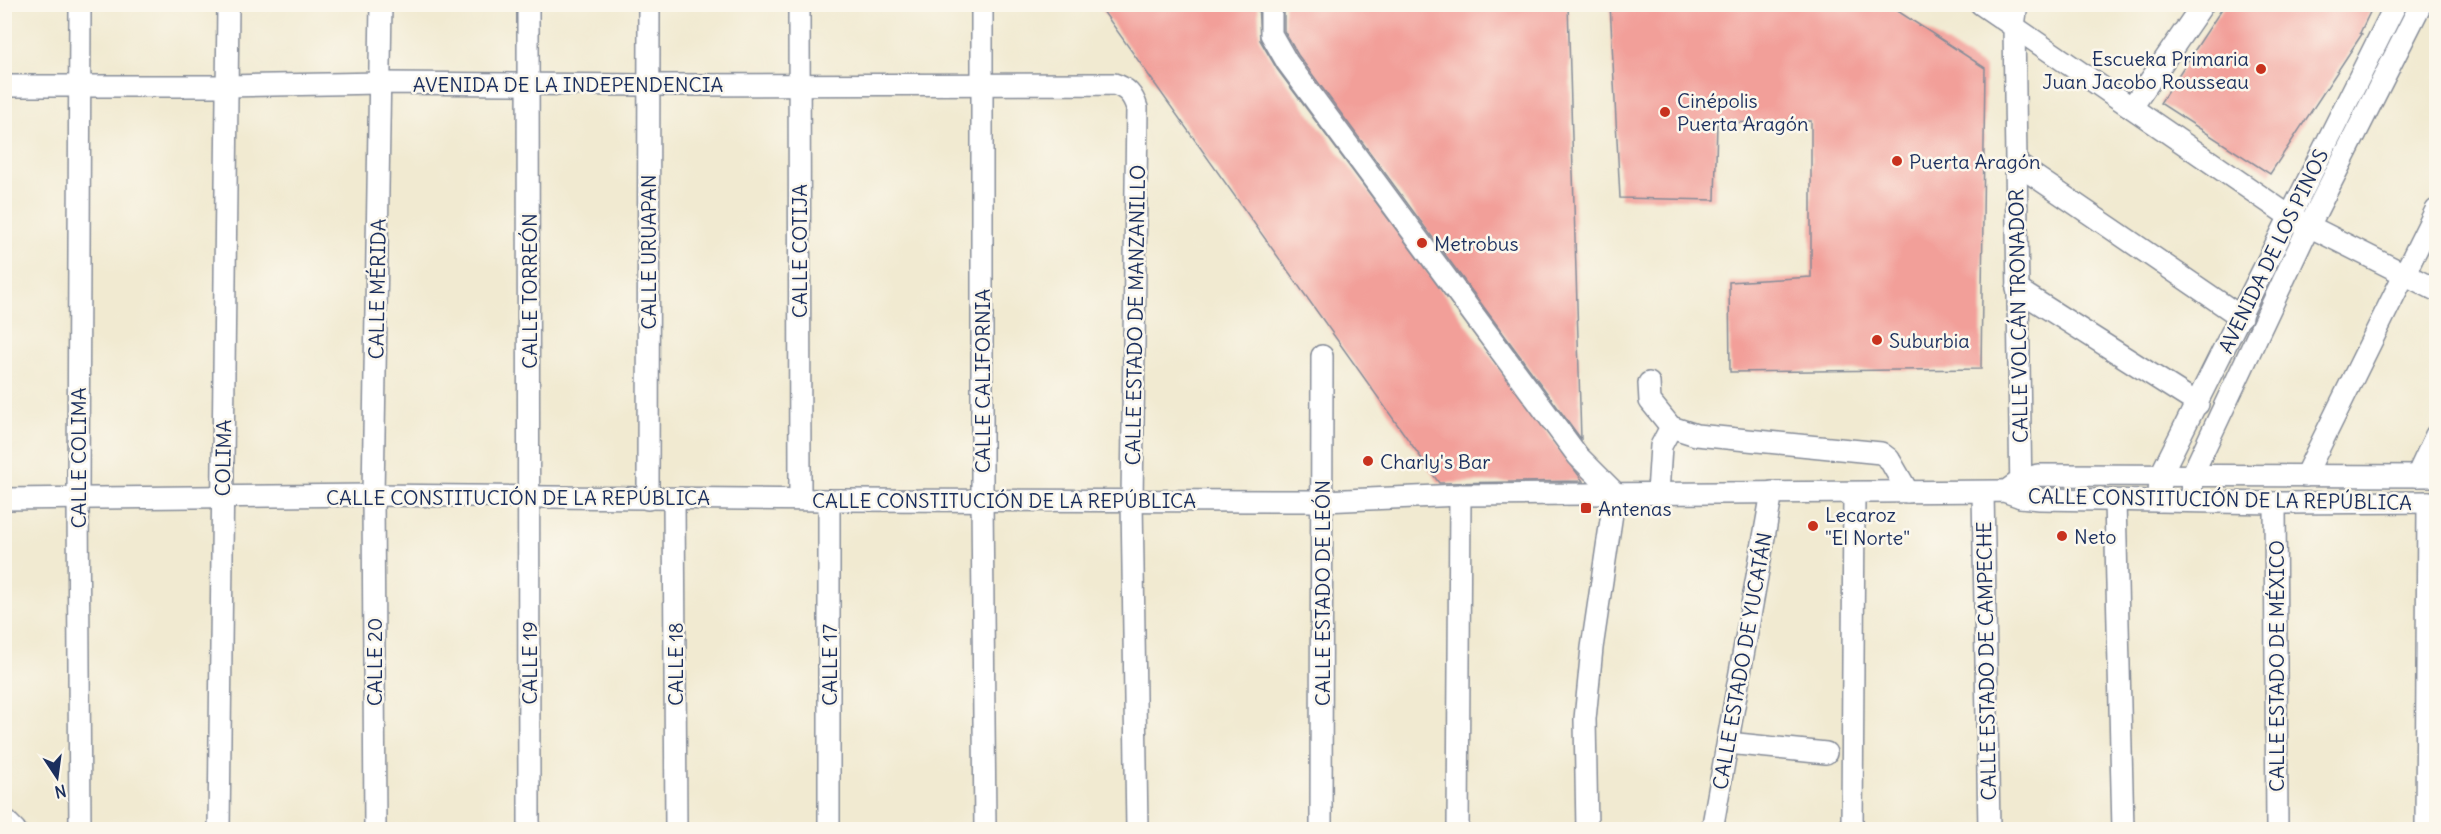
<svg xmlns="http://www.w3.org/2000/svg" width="2441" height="834" font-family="Delius,sans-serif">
	<rect width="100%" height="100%" fill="#fbf7ec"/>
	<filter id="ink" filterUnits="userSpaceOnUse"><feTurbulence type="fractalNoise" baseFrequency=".0167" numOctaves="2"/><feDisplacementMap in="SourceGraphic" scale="12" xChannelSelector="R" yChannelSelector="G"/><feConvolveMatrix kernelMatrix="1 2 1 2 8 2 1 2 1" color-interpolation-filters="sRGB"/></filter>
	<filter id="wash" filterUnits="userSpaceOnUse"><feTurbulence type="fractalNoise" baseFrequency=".008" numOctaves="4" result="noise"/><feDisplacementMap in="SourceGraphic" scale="24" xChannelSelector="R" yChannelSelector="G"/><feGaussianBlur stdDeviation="1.35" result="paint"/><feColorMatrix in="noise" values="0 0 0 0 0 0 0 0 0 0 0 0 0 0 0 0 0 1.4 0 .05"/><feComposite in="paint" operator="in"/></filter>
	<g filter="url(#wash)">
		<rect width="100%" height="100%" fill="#f1ead1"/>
		<g id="blocks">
			<g fill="#f29f99">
				<polygon points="1098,4 1258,4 1260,40 1277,69 1583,481 1439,483"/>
				<polygon points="1284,4 1568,4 1581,439 1298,55 1284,31"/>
				<polygon points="1610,4 1887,4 1985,68 1981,369 1730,372 1729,282 1811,277 1811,121 1717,123 1715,200 1620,198"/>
				<polygon points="2225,4 2374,4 2360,33 2362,34 2270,174 2160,103"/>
			</g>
		</g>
	</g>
	<g filter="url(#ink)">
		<use href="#blocks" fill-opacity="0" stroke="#868c98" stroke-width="1.5"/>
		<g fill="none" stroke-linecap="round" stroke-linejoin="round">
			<defs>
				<g id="minor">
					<polyline points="80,4 78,499 80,830"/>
					<polyline points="528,4 529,830"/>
					<polyline points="799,4 800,498"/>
					<polyline points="982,4 982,499 985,830"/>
					<polyline points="1271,4 1271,34 1287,62 1578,456 1615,493 1592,648 1585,719 1587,830"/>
					<polyline points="1981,4 2289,216 2436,290"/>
					<polyline points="2017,4 2014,26 2021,497"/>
					<path d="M4,86H227L381,83L649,85L1114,84C1127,88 1133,95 1137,108L1132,501L1137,830"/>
					<polyline points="2132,107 2203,4"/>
					<polyline points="2017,164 2241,317"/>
					<polyline points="2017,289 2198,404"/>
					<polyline points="1649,383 1650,401 1671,427 1696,435 1881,453 1889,459 1908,492"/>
					<polyline points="2305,476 2436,210"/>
					<polyline points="2417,476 2436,435"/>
					<polyline points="2010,488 2020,481 2038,475 2436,476"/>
					<polyline points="1983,492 1989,830"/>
					<polyline points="1658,493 1661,446 1671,427"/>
					<polyline points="4,499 373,495 829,500 1323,501 1460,495 2004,491 2021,497 2040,499 2275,503 2436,502"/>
					<polyline points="648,499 649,4"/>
					<polyline points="674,499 676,830"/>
					<polyline points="2115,501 2123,830"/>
					<polyline points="2158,501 2161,474 2396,4"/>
					<polyline points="2191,501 2192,475 2309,226 2421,4"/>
					<polyline points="2275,503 2277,830"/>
					<polyline points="1728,743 1826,753"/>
					<polyline points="4,819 15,830"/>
					<polyline points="219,830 228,4"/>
					<polyline points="375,830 373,495 381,4"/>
					<polyline points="829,830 829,500"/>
					<polyline points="1321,830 1322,356"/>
					<polyline points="1458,830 1460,495"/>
					<polyline points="1712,830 1772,492"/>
					<polyline points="1852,830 1854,493"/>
					<polyline points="2426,830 2428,502"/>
				</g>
			</defs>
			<use href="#minor" stroke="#868c98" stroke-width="24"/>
			<use href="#minor" stroke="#fff" stroke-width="21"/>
		</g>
	</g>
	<g fill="#c8321e" stroke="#fbf7ec" stroke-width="2">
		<circle cx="2261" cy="69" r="6"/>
		<circle cx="1665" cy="112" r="6"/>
		<circle cx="1897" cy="161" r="6"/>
		<circle cx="1422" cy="243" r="6"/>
		<circle cx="1877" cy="340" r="6"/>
		<circle cx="1368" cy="461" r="6"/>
		<rect x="1580" y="502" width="12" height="12" rx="3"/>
		<circle cx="1813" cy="526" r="6"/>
		<circle cx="2062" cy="536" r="6"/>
	</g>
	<g text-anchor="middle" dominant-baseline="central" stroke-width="5" stroke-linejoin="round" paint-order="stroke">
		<g font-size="20" fill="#1b2f5e" stroke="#fbf7ec" text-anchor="start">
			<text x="2249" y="58" text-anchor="end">Escueka Primaria<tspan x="2249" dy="23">Juan Jacobo Rousseau</tspan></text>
			<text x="1677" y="100">Cinépolis<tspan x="1677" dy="23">Puerta Aragón</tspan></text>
			<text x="1909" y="161">Puerta Aragón</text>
			<text x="1434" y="243">Metrobus</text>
			<text x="1889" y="340">Suburbia</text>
			<text x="1380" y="461">Charly's Bar</text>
			<text x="1598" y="508">Antenas</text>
			<text x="1825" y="514">Lecaroz<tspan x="1825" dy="23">"El Norte"</tspan></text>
			<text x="2074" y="536">Neto</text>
		</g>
		<g font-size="20" fill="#1b2f5e" stroke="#fbf7ec">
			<text x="568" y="84">AVENIDA DE LA INDEPENDENCIA</text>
			<text transform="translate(799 251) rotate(-90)">CALLE COTIJA</text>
			<text transform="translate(2273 251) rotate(-64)">AVENIDA DE LOS PINOS</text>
			<text transform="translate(648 252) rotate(-90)">CALLE URUAPAN</text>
			<text transform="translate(377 289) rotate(-89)">CALLE MÉRIDA</text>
			<text transform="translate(529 291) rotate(-90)">CALLE TORREÓN</text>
			<text transform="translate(1135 315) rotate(-89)">CALLE ESTADO DE MANZANILLO</text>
			<text transform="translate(2018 316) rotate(-91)">CALLE VOLCÁN TRONADOR</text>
			<text transform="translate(982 381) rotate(-90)">CALLE CALIFORNIA</text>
			<text transform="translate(78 458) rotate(-90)">CALLE COLIMA</text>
			<text transform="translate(223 458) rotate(-89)">COLIMA</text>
			<text x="518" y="497">CALLE CONSTITUCIÓN DE LA REPÚBLICA</text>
			<text transform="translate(2220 499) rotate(1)">CALLE CONSTITUCIÓN DE LA REPÚBLICA</text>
			<text x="1004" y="500">CALLE CONSTITUCIÓN DE LA REPÚBLICA</text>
			<text transform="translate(1322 593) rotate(-90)">CALLE ESTADO DE LEÓN</text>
			<text transform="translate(1742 661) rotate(-80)">CALLE ESTADO DE YUCATÁN</text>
			<text transform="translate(1986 661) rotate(-91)">CALLE ESTADO DE CAMPECHE</text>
			<text transform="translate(374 662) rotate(-90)">CALLE 20</text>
			<text transform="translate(529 663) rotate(-90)">CALLE 19</text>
			<text transform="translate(675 664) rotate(-90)">CALLE 18</text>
			<text transform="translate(829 665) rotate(-90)">CALLE 17</text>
			<text transform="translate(2276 666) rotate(-90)">CALLE ESTADO DE MÉXICO</text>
		</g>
	</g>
	<rect width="2441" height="834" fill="none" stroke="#fbf7ec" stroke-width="24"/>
	<g transform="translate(57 777) rotate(167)" stroke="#fbf7ec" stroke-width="4.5" paint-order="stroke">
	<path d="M0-4.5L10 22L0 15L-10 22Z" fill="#1b2f5e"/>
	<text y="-9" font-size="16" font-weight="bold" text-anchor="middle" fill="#1b2f5e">N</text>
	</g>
</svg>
